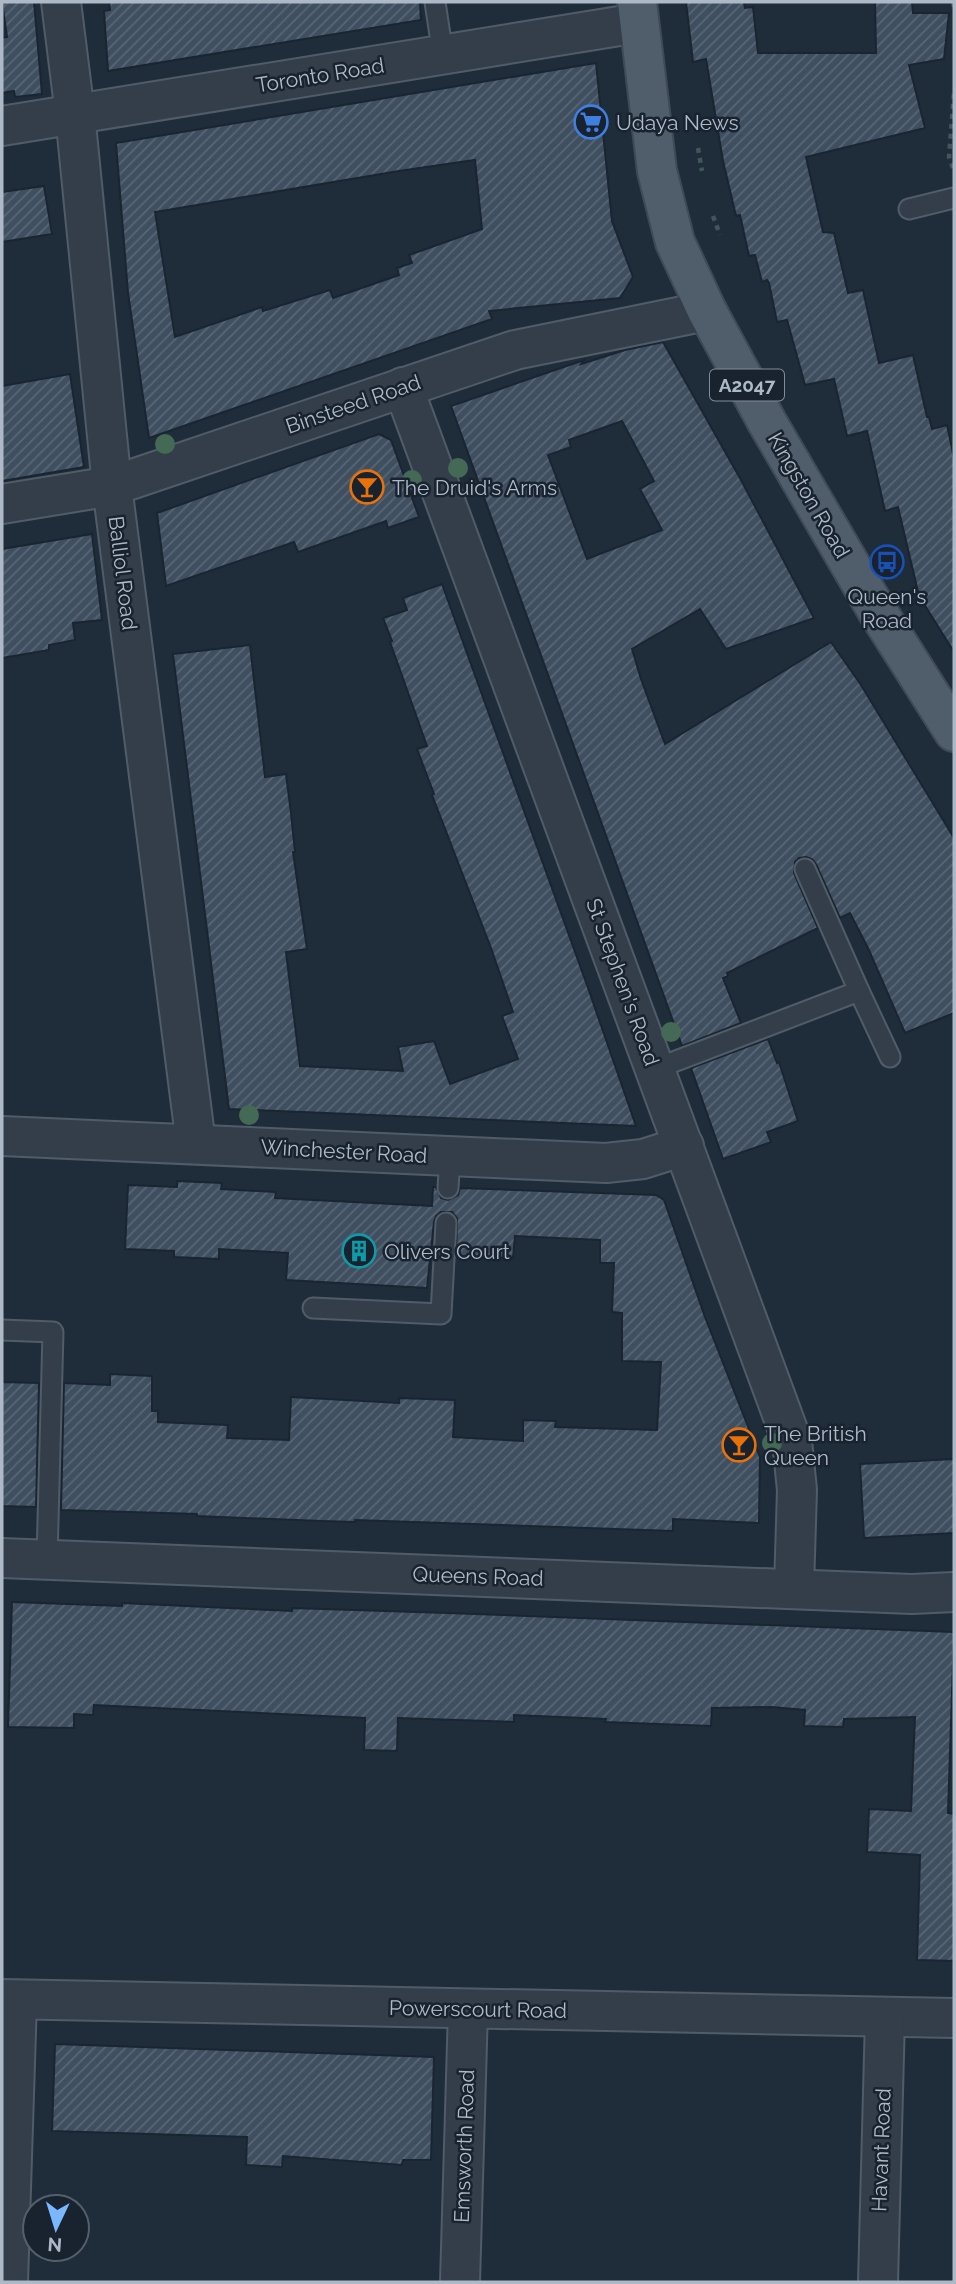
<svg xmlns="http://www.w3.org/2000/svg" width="956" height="2284" font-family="Raleway,sans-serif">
	<defs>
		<pattern id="building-hatch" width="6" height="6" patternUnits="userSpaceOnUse" patternTransform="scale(1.75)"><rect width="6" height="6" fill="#3f4f60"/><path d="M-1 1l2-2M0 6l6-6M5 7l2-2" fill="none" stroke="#586675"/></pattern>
	</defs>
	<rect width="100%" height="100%" fill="#1f2d3a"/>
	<g fill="url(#building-hatch)" stroke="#1a2531" stroke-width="2" fill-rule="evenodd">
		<polygon points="2,2 34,2 42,94 15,97 14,91 2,93 2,38 7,37"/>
		<polygon points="109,2 420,2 421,20 108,71 104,11 110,10"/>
		<polygon points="686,2 744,2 745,8 753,7 758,53 876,53 875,2 912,2 913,13 949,13 944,59 909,65 925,128 806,157 823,232 834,233 848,293 863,290 879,363 913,355 927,417 929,417 932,429 947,425 954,458 954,652 919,596 898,507 885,511 867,431 847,436 834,379 805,385 787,320 777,322 769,283 767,280 762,282 755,255 749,256 740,215 736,216 723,161 706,59 693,62"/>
		<path d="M596,63L612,221L633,277L620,298L489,311L492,319L149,438L128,293L116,143ZM475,160L482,229L409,255L412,263L397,268L399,275L333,298L330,290L263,311L262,307L175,337L155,212L399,171Z"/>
		<polygon points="44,186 52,234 2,242 2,192"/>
		<path d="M663,342L741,480L814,618L726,649L700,609L632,649L641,679L665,744L831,642L861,685L954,838V1013L905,1033L868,948L850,913L840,918L816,864L812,859L806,857L799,858L795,862L794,873L818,928L727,973L728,976L723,978L741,1023L682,1046L451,406L584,360L581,364L625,350ZM622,421L654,481L640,489L662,530L587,559L548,455L571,447L569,440Z"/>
		<polygon points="70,374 84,467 2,481 2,386"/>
		<polygon points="379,434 391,440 419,517 388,528 386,521 298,552 294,542 166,586 157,513"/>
		<polygon points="92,534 102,620 73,623 75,640 49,645 49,650 2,658 2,549"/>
		<polygon points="442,584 587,985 636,1126 229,1109 173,654 250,645 265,777 286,774 291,813 295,852 293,852 307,949 286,952 300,1066 403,1071 398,1047 434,1041 450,1084 518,1059 502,1016 513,1012 491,948 432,795 434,794 417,749 427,746 390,642 392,641 383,618 407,610 403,598"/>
		<polygon points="768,1039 777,1063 779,1062 798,1121 767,1132 771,1142 723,1159 691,1068"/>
		<polygon points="177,1181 222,1183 221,1189 276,1192 275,1198 432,1206 433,1187 436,1187 441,1198 448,1200 458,1195 460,1188 656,1195 664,1200 705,1317 760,1457 759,1523 673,1519 673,1531 355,1520 355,1522 321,1521 197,1516 197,1514 61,1510 64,1383 110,1385 110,1374 152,1376 152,1411 158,1411 158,1422 228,1425 227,1438 289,1440 291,1397 399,1403 399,1398 455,1400 453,1437 523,1441 523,1420 556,1421 555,1427 657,1430 661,1362 622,1361 622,1313 612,1312 614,1263 600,1263 600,1240 515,1236 513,1258 456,1256 457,1218 452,1212 441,1212 436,1216 434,1222 427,1288 286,1280 288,1253 219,1249 219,1259 174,1257 174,1251 125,1249 128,1185 177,1187"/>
		<polygon points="2,1382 39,1383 36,1507 2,1506"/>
		<polygon points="954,1459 954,1533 864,1538 860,1464"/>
		<polygon points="12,1602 122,1606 122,1603 292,1611 292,1608 447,1613 954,1632 948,1813 954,1814 954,1961 917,1960 920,1855 867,1852 869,1809 911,1811 915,1717 844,1719 843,1727 804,1726 805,1710 771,1707 712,1708 711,1726 605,1722 606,1719 514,1715 514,1722 398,1718 397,1751 364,1750 365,1718 94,1705 93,1715 74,1714 74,1728 8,1727"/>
		<polygon points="55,2044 434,2057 431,2160 403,2160 402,2165 283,2156 282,2167 246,2165 247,2137 52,2131"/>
	</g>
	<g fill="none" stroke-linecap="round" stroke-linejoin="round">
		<defs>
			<g id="lane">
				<polyline points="435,2 443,55"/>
				<polyline points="909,209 954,198"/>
				<polyline points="859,991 890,1057"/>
				<polyline points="655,1069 859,991 805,869"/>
				<polyline points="448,1188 450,1156"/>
				<polyline points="313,1308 441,1314 446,1223"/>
				<polyline points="2,1330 53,1332 47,1559"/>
			</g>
			<g id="street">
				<polyline points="61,2 75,114 112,486 196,1144"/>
				<polyline points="2,126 638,23"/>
				<polyline points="403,387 792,1441 797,1490 794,1588"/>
				<polyline points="2,504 112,486 515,350 707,311"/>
				<polyline points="2,1136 606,1163 643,1159 684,1146"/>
				<polyline points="2,1558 912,1594 954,1592"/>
				<polyline points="2,1999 954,2018"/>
				<polyline points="8,2282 17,2000"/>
				<polyline points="460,2282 468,2009"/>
				<polyline points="878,2282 885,2017"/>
			</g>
			<polyline id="primary" points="637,2 657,171 675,242 707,311 767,422 876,609 954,732"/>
		</defs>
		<use href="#lane" stroke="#505c68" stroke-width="23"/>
		<use href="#street" stroke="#505c68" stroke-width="42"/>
		<use href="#primary" stroke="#3f4a57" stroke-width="42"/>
		<g stroke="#3f5759" stroke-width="4.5" stroke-dasharray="5 5" stroke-linecap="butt">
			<polyline points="953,2 954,7"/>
			<polyline points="698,148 702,171"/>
			<polyline points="953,168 949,157 954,92"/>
			<polyline points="713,216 720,235"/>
		</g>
		<use href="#lane" stroke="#333e4a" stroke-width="19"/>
		<use href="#street" stroke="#333e4a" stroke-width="38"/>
		<use href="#primary" stroke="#505d6b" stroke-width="38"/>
	</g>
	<g fill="#446955">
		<circle cx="165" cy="444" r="10"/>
		<circle cx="458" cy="468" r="10"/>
		<circle cx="412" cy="480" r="10"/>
		<circle cx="671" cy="1032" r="10"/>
		<circle cx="249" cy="1115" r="10"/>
		<circle cx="772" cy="1443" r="10"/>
	</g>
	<defs>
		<symbol id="supermarket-ring" viewBox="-11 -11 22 22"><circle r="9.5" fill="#18232f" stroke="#3f7fe0" stroke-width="1.5"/><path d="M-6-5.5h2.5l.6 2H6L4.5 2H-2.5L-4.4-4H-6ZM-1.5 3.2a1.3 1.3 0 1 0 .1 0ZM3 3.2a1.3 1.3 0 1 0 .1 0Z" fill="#3f7fe0"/></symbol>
		<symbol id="bar-ring" viewBox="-11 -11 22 22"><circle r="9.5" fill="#18232f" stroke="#e8710a" stroke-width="1.5"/><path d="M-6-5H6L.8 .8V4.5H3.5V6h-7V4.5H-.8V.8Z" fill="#e8710a"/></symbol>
		<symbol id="bus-ring" viewBox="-11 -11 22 22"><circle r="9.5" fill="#18232f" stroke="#1a4fb4" stroke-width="1.5"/><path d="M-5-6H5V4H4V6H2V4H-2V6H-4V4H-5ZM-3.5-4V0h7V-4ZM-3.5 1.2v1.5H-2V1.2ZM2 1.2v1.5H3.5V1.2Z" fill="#1a4fb4"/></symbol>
		<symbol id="building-ring" viewBox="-11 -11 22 22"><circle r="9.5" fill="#18232f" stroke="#0f9aa8" stroke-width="1.5"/><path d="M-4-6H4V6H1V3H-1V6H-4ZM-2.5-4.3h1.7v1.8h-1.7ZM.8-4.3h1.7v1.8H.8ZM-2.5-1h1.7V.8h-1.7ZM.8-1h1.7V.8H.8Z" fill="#0f9aa8"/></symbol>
	</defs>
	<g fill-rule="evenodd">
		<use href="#supermarket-ring" x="572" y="103" width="38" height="38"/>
		<use href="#bar-ring" x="348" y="468" width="38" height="38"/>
		<use href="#bus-ring" x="868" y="543" width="38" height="38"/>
		<use href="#building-ring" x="340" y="1232" width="38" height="38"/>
		<use href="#bar-ring" x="720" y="1426" width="38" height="38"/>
	</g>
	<g text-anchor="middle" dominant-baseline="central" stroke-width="5" stroke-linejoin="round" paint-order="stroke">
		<rect fill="#18232f" stroke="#808c99" stroke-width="2" x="710" y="369.5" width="74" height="31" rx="5"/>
		<g font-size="19" font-weight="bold" fill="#adb9c7">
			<text x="747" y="385">A2047</text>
		</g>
		<g font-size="21" fill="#adb9c7" stroke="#18232f">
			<text transform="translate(320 75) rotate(-9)">Toronto Road</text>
			<text transform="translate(353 404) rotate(-19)">Binsteed Road</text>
			<text transform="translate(809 495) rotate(60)">Kingston Road</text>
			<text transform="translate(123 573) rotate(83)">Balliol Road</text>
			<text transform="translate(623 982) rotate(70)">St Stephen's Road</text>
			<text transform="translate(344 1151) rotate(3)">Winchester Road</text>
			<text transform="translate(478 1576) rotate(2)">Queens Road</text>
			<text transform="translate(478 2009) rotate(1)">Powerscourt Road</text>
			<text transform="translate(464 2146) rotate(-88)">Emsworth Road</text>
			<text transform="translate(881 2150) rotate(-88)">Havant Road</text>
		</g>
		<g font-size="21" fill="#adb9c7" stroke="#18232f" text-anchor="start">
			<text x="616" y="122">Udaya News</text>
			<text x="392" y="487">The Druid's Arms</text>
			<text x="887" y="596" text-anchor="middle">Queen's<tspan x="887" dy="24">Road</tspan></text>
			<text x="384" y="1251">Olivers Court</text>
			<text x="764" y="1433">The British<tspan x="764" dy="24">Queen</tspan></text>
		</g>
	</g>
	<rect width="956" height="2284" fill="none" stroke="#adb9c7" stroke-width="7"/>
	<g transform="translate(56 2228) rotate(184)"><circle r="33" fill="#18232f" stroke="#545f6c" stroke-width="2"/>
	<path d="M0-5L12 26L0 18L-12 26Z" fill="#7ab7ff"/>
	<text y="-10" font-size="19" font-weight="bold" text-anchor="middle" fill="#adb9c7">N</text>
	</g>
</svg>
